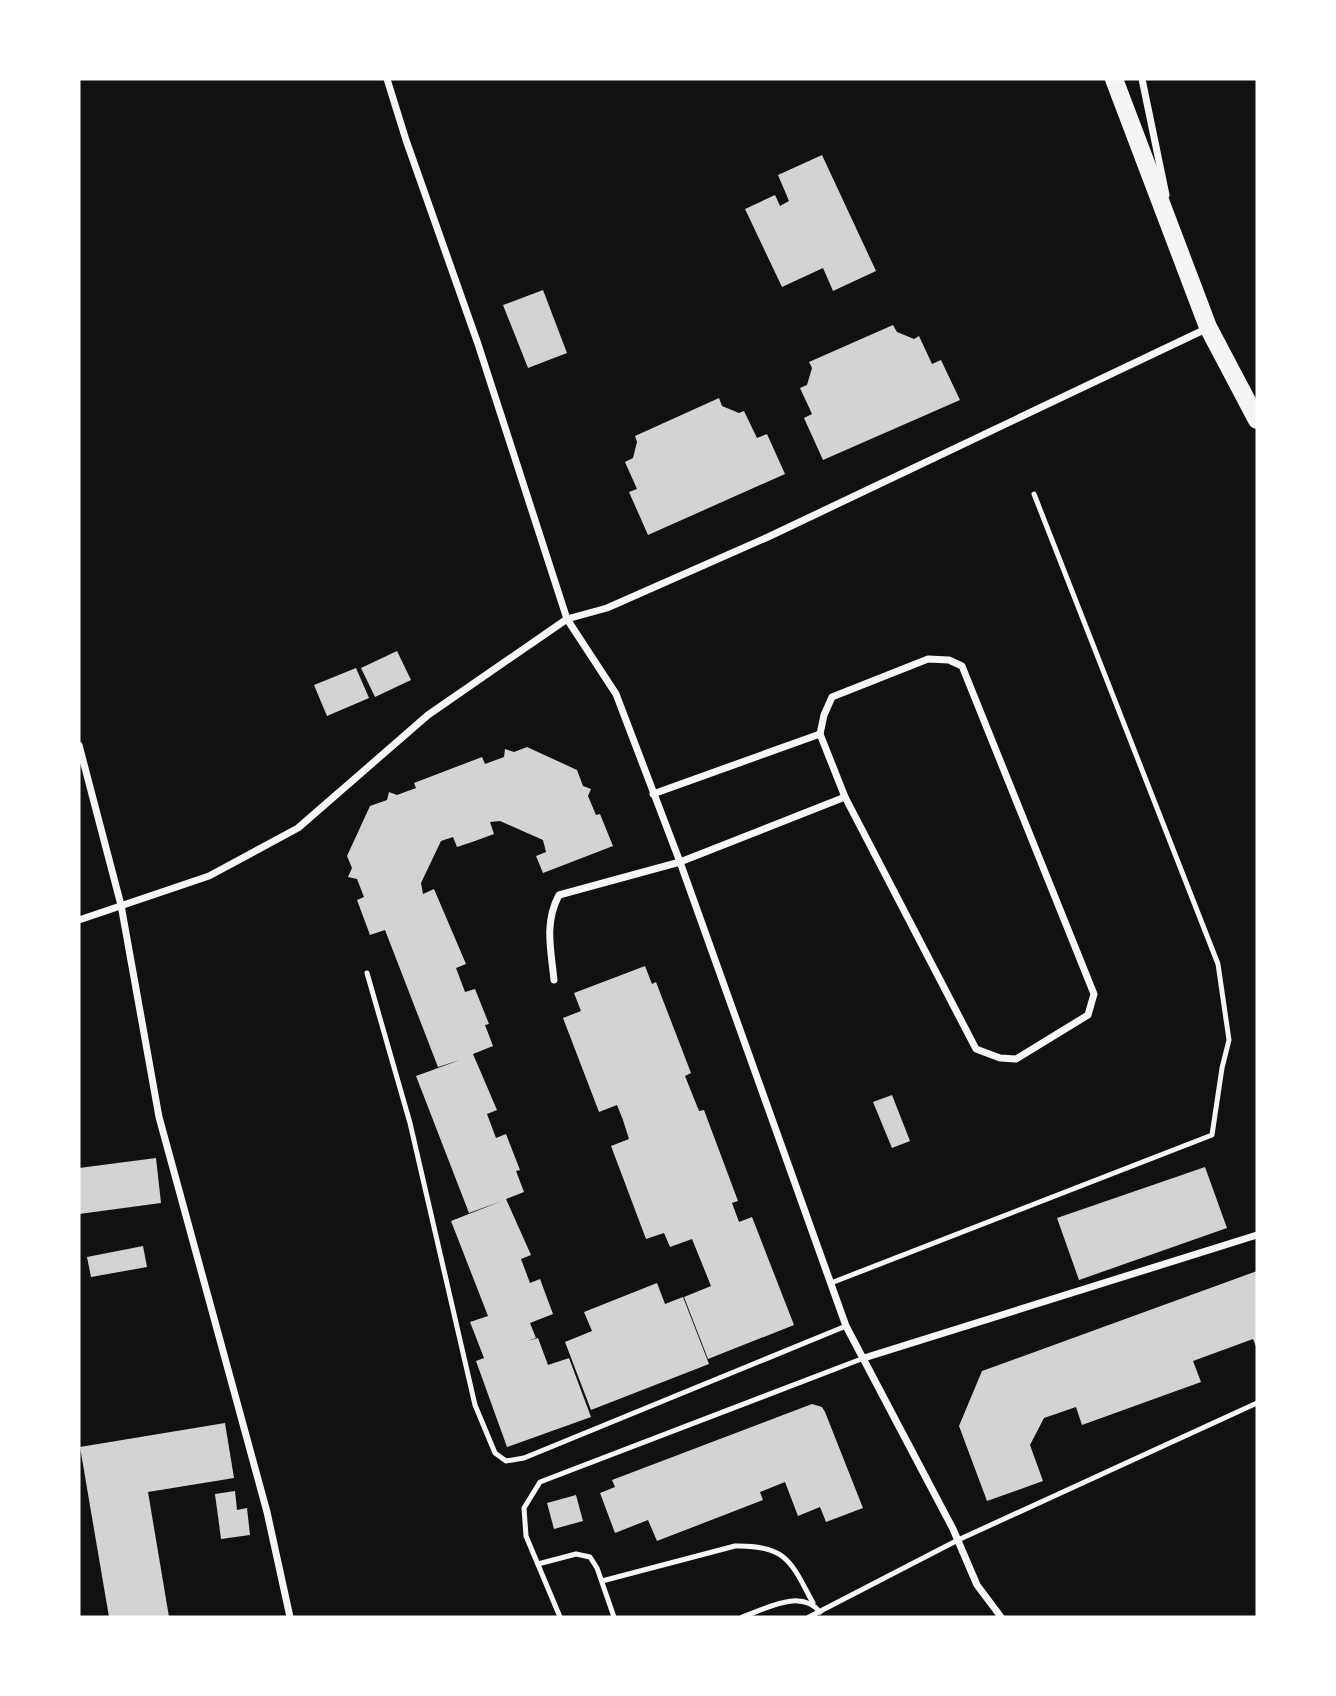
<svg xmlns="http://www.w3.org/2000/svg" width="1336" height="1696" font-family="Raleway,sans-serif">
	<rect width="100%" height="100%" fill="#111"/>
	<g fill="#d3d3d3">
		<polygon points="822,155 876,271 833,291 823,268 782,287 745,209 775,195 780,206 789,201 778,175"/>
		<polygon points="543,290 567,353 528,368 503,305"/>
		<polygon points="893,325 897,332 914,339 919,336 932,364 941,360 960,400 823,460 804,418 812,414 800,388 807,385 812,368 809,362"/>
		<polygon points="719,398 722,406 739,413 744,411 757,438 767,434 785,474 648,535 629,492 637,489 625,462 633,458 637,442 635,436"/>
		<polygon points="397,651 411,680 375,697 361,668"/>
		<polygon points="356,668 369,698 327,716 314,685"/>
		<polygon points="527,747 577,770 583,786 591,789 588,796 596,815 600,814 613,846 543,873 536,856 546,852 543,840 500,821 490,822 494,834 475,841 457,847 453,837 441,841 421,883 423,894 434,889 466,964 456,968 465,992 475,989 489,1024 485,1025 493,1046 473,1054 497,1110 487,1114 496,1138 506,1134 520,1170 516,1171 524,1192 506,1199 531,1255 521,1259 530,1283 540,1279 553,1314 530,1323 536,1338 527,1341 538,1338 548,1365 569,1358 591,1417 507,1447 476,1361 484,1358 470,1322 488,1316 451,1221 502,1201 469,1213 416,1076 460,1060 438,1067 385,930 370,935 357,900 364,897 357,879 348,877 352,868 347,856 370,806 387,800 389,792 397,795 416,788 414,783 482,757 485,764 504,757 505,749 514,752"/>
		<polygon points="645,966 652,984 656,982 691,1073 685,1076 699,1111 704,1110 738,1201 732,1203 739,1222 752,1217 794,1325 708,1359 684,1297 711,1286 692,1239 670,1247 664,1233 646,1239 611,1146 629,1139 623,1120 617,1105 599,1112 563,1018 581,1011 574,993"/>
		<polygon points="892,1095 910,1141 892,1148 873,1102"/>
		<polygon points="156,1158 161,1203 79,1214 79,1168"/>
		<polygon points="1205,1167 1227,1228 1079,1280 1057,1218"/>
		<polygon points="143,1246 147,1267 91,1277 87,1257"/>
		<polygon points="1257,1271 1257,1349 1253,1339 1193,1361 1201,1382 1082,1425 1076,1407 1044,1418 1030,1445 1043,1481 987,1501 959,1426 982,1371"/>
		<polygon points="657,1283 665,1304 683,1297 709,1364 591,1410 565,1342 592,1331 584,1312"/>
		<polygon points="812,1404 822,1407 825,1412 863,1508 826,1522 820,1507 798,1516 785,1482 760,1492 763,1500 657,1541 648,1520 615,1533 600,1493 615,1487 612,1480"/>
		<polygon points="225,1423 234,1478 148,1492 169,1617 109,1617 80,1447"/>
		<polygon points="235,1491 237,1510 247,1508 250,1535 221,1539 215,1494"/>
		<polygon points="576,1495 583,1521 554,1529 547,1503"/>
	</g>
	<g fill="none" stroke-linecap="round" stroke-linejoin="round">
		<g stroke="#f5f5f5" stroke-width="5">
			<polyline points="367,973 410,1123 475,1405 495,1453 506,1461 524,1458 846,1326"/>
			<polyline points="831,1283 1212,1135 1222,1068 1229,1040 1218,964 1034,494"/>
			<polyline points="538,1564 576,1554 590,1557 597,1568 614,1617"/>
			<path d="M602,1581L735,1546C787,1545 791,1562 813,1603"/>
			<polyline points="560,1617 526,1536 524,1508 540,1482 864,1358"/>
			<path d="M742,1617C766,1609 800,1588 820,1612"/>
			<polyline points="809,1617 958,1540 1257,1403"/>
		</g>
		<g stroke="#f5f5f5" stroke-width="7">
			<polyline points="387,79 406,140 478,344 567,619 616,694 680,862 846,1326 953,1529 977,1585 1001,1617"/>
			<polyline points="1142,79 1166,195"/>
			<polygon points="928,659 949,660 962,666 1094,994 1088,1015 1016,1059 1000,1058 976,1049 845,797 820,734 824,715 832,697"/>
			<polyline points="79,745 121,905 159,1117 267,1512 290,1617"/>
			<polyline points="653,794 820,734"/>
			<polyline points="79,920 209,876 298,828 428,715 567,619 607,608 768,537 1208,328"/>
			<path d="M554,980C551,950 544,923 559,895L680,862L845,797"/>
			<polyline points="864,1358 1257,1235"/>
		</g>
		<polyline stroke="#f5f5f5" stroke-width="18" points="1114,79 1208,327 1257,420"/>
	</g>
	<rect width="1336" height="1696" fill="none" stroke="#ffffff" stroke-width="161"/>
</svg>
